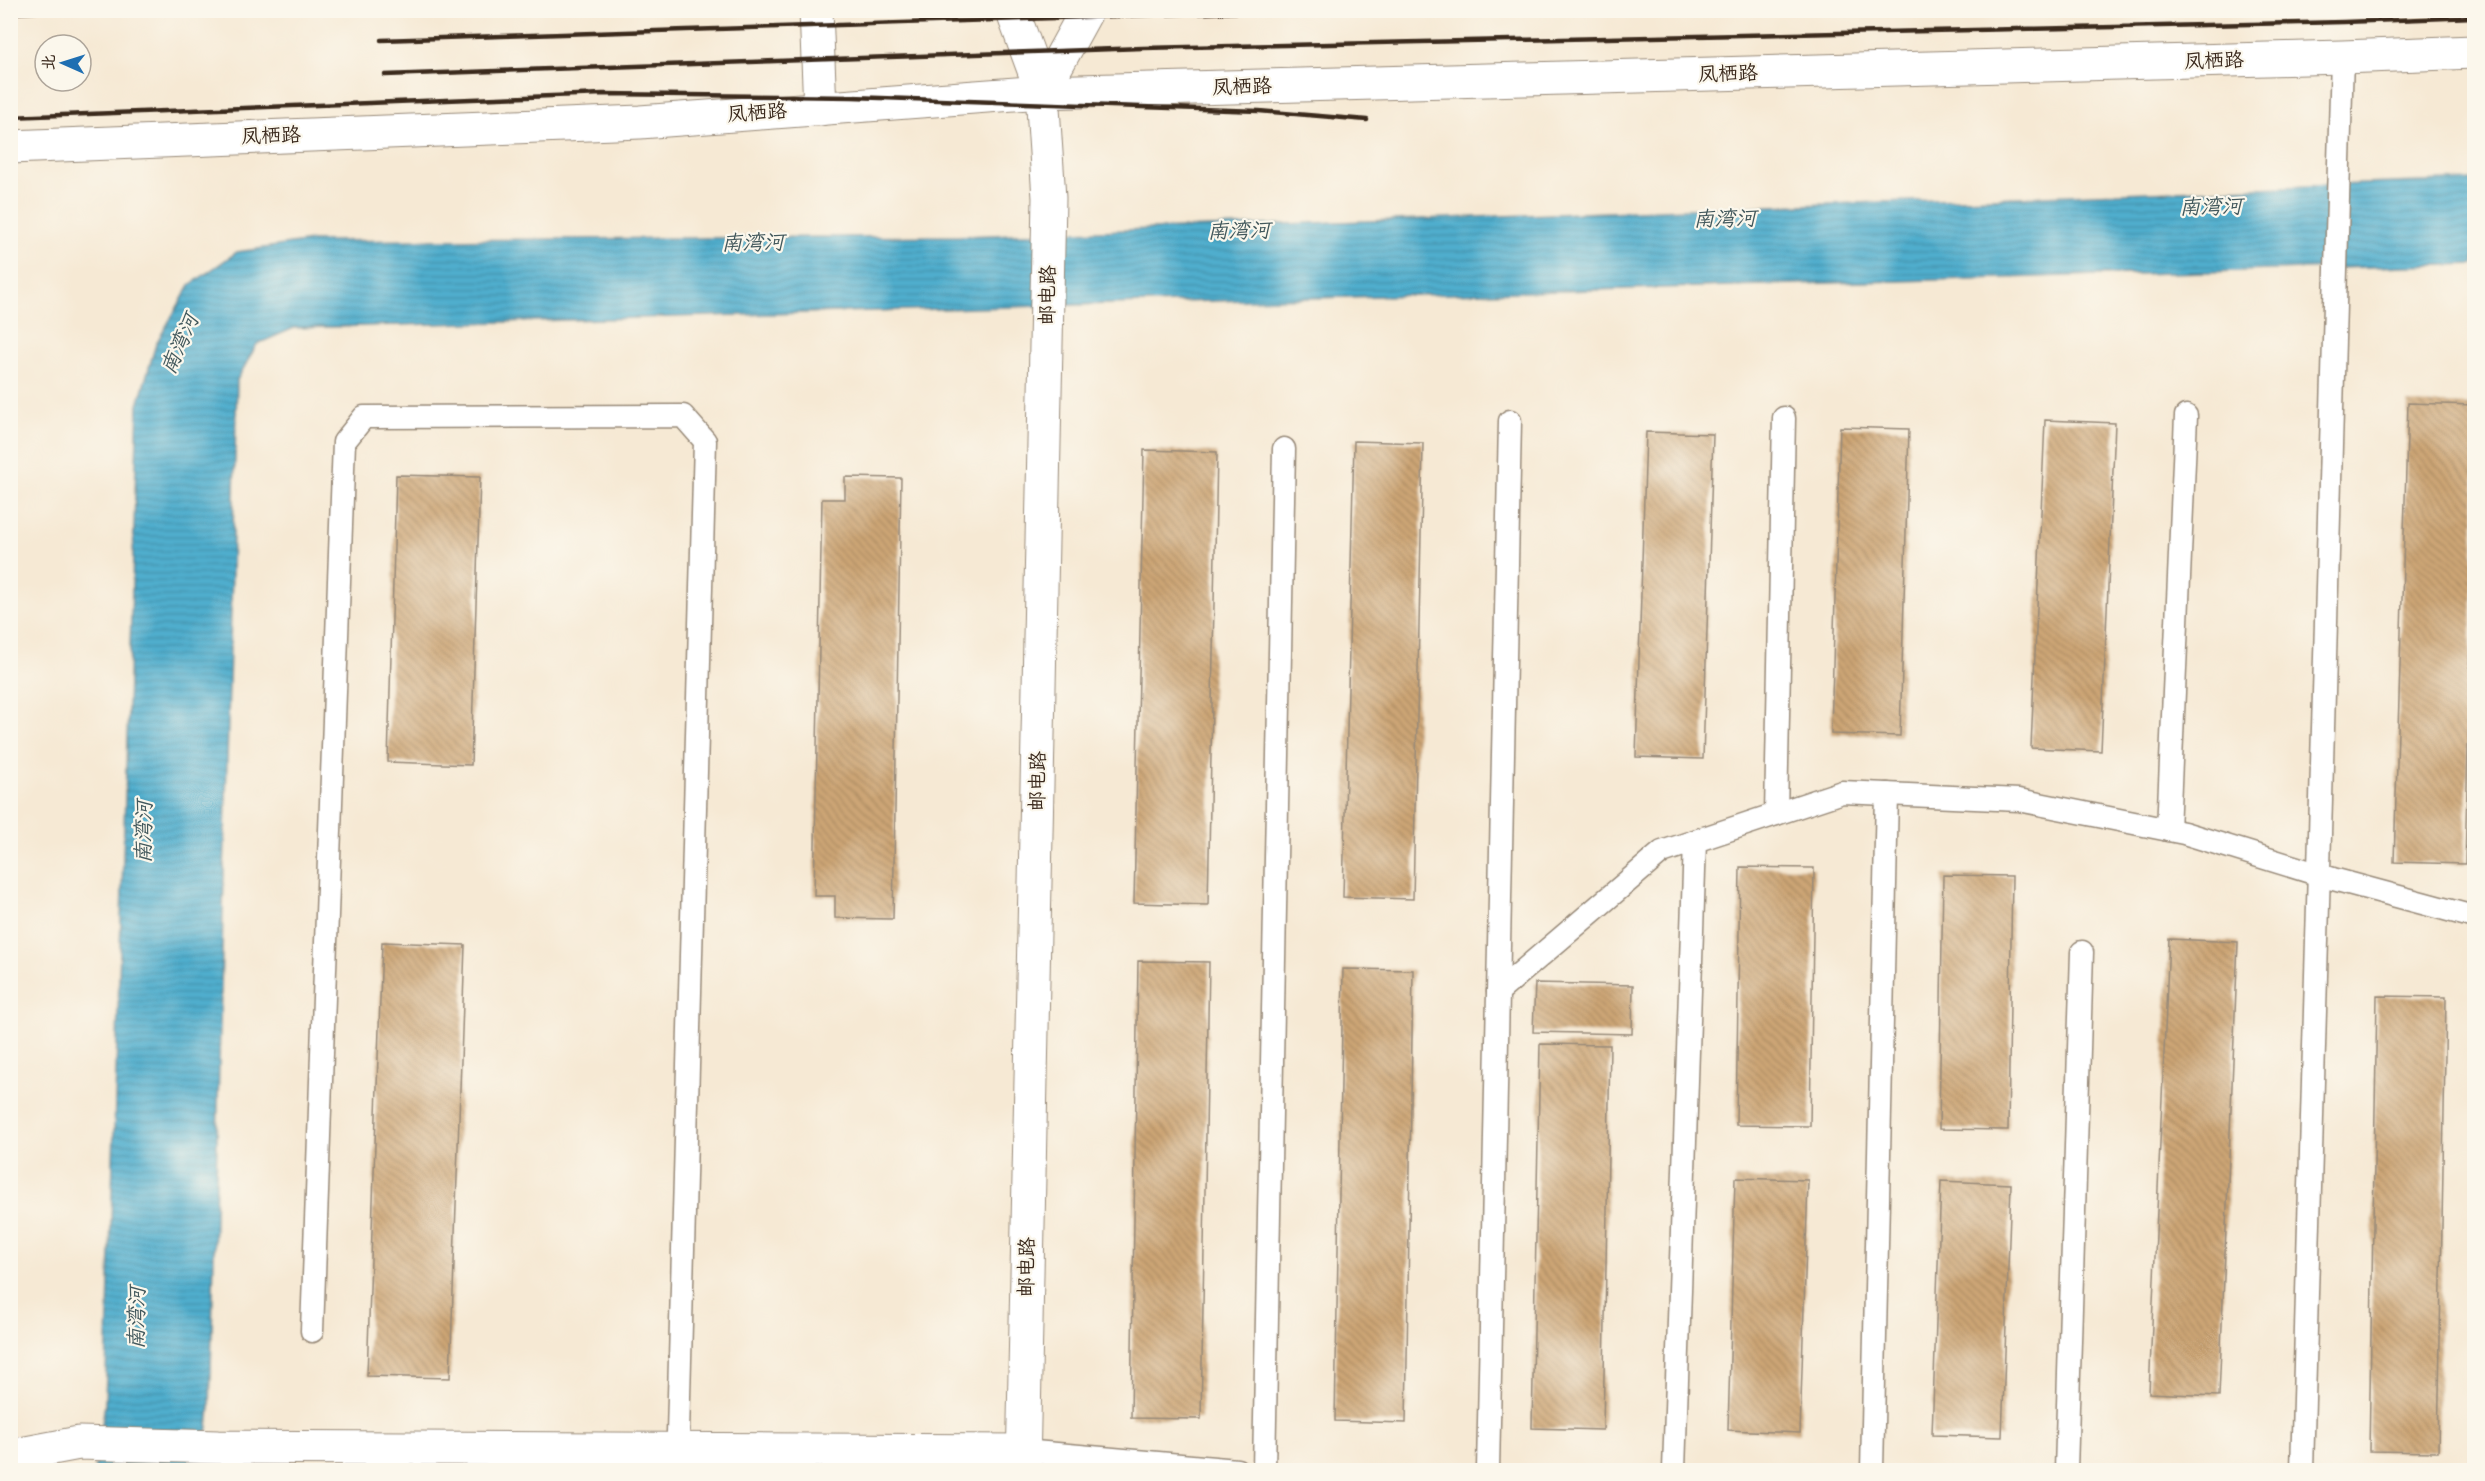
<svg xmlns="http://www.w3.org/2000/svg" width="2485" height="1481" font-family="'Architects Daughter','LXGW WenKai TC',sans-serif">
	<defs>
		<pattern id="water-rules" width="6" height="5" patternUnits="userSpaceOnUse" patternTransform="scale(1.5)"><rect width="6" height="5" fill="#4faece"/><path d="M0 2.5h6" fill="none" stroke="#438ea7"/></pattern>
		<pattern id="building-back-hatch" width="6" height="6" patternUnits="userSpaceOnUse" patternTransform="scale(1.5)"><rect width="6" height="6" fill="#cda676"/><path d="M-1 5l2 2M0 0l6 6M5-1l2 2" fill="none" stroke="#a88760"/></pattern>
	</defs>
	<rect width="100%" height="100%" fill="#fbf7ec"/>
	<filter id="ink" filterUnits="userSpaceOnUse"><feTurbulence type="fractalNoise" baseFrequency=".0167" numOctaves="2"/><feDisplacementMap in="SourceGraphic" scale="12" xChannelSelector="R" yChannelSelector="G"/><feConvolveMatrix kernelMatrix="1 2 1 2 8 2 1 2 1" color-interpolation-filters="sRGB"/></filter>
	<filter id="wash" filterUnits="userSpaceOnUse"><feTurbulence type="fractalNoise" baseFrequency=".008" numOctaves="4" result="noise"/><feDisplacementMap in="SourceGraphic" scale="24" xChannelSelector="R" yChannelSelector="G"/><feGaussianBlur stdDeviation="1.35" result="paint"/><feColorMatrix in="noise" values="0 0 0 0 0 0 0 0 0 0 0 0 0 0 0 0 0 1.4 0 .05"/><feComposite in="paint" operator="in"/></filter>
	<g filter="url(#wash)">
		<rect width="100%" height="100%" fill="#f6e9d4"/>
		<polygon fill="url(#water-rules)" stroke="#456c76" stroke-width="1.5" points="2474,180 2474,264 294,328 257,344 237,380 210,1408 203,1470 95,1470 105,1404 138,405 156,344 190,285 237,252 311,241 964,236"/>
		<g id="blocks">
			<g fill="url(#building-back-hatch)">
				<polygon points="2408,403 2474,405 2474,522 2465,864 2394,862"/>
				<polygon points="2045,420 2115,423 2101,751 2031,748"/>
				<polygon points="1840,427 1909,429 1900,736 1831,734"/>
				<polygon points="1646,432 1713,434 1703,759 1636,757"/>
				<polygon points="1354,441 1423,443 1413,899 1343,897"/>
				<polygon points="1144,450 1217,452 1208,905 1134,903"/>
				<polygon points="396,475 480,477 471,765 388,762"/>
				<polygon points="845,477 901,478 893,919 835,918 835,896 814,896 822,499 845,499"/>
				<polygon points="1740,867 1814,868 1810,1126 1736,1125"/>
				<polygon points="1943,875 2012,876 2008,1130 1939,1129"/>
				<polygon points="2169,939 2238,942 2219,1396 2149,1393"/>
				<polygon points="382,942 465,945 450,1378 367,1376"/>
				<polygon points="1138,961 1209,962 1201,1419 1131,1418"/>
				<polygon points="1343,969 1413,970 1406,1423 1335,1421"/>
				<polygon points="1535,983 1633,985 1632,1034 1533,1032"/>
				<polygon points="2377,996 2446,997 2438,1452 2369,1451"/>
				<polygon points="1540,1044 1610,1045 1603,1430 1532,1428"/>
				<polygon points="1735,1178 1808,1180 1800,1433 1728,1430"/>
				<polygon points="1941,1181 2011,1184 2002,1437 1932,1435"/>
			</g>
		</g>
	</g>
	<g filter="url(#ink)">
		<use href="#blocks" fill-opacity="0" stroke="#988a79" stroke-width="1.5"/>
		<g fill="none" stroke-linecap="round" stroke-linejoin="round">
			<defs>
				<g id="lane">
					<polyline points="1776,814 1784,418"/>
					<polyline points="2168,830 2186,416"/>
					<polyline points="1498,992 1662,852 1842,792 2019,800 2184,833 2333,879 2474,917"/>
					<polyline points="312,1331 344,442 364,417 683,416 705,441 677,1470"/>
					<polyline points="1023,1451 1237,1470"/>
					<polyline points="1264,1470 1284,449"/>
					<polyline points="1488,1470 1510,421"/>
					<polyline points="1674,1470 1695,841"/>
					<polyline points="1872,1470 1887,794"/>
					<polyline points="2066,1470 2082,952"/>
					<polyline points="2302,1470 2342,57"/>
				</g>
				<polyline id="street" points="10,1456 79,1443 218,1447 1023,1451"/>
				<g id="secondary">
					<polyline points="816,10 820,109"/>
					<polyline points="1012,10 1042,92 1049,198 1023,1470"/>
					<polyline points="1042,92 1087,10"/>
					<polyline points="10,147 640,122 1042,92 2342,57 2474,52"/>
				</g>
			</defs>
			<use href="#lane" stroke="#988a79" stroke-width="25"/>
			<use href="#street" stroke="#988a79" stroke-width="35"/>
			<use href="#secondary" stroke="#988a79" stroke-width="35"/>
			<use href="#lane" stroke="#fff" stroke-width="22"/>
			<use href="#street" stroke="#fff" stroke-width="33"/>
			<use href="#secondary" stroke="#fff" stroke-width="33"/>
			<g stroke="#3b2a1e" stroke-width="4.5">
				<polyline points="10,13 76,10"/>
				<polyline points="381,40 1302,10"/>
				<polyline points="385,75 1143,48 2344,22 2474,17"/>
				<polyline points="10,117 603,94 852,97 1259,111 1367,120"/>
			</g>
		</g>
	</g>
	<g text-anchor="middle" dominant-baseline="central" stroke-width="4.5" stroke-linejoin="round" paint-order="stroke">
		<g font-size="20" fill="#3b2a1e" stroke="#fbf7ec">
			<text transform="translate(2214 61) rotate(-2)">凤栖路</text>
			<text transform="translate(1728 74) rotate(-2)">凤栖路</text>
			<text transform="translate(1242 87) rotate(-2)">凤栖路</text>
			<text transform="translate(757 113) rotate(-4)">凤栖路</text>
			<text transform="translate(271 136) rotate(-2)">凤栖路</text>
			<text transform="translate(1048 295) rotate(-89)">邮电路</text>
			<text transform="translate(1038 781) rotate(-89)">邮电路</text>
			<text transform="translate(1027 1267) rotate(-89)">邮电路</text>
		</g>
		<g font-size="21" font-style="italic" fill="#42585c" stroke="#fbf7ec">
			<text transform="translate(2211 207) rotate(-1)">南湾河</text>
			<text transform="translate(1725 219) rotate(-1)">南湾河</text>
			<text transform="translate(1239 231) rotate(-1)">南湾河</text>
			<text transform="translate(753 243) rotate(-1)">南湾河</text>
			<text transform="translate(180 344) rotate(-66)">南湾河</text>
			<text transform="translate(144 832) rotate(-89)">南湾河</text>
			<text transform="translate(137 1318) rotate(-89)">南湾河</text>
		</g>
	</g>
	<rect width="2485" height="1481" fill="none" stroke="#fbf7ec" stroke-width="36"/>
	<g transform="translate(63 63) rotate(273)"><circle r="28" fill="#fbf7ec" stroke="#aea59a" stroke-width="1.5"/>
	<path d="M0-4.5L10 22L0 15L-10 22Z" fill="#1f6fb2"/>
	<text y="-9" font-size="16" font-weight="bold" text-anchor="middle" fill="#3b2a1e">北</text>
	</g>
</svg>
